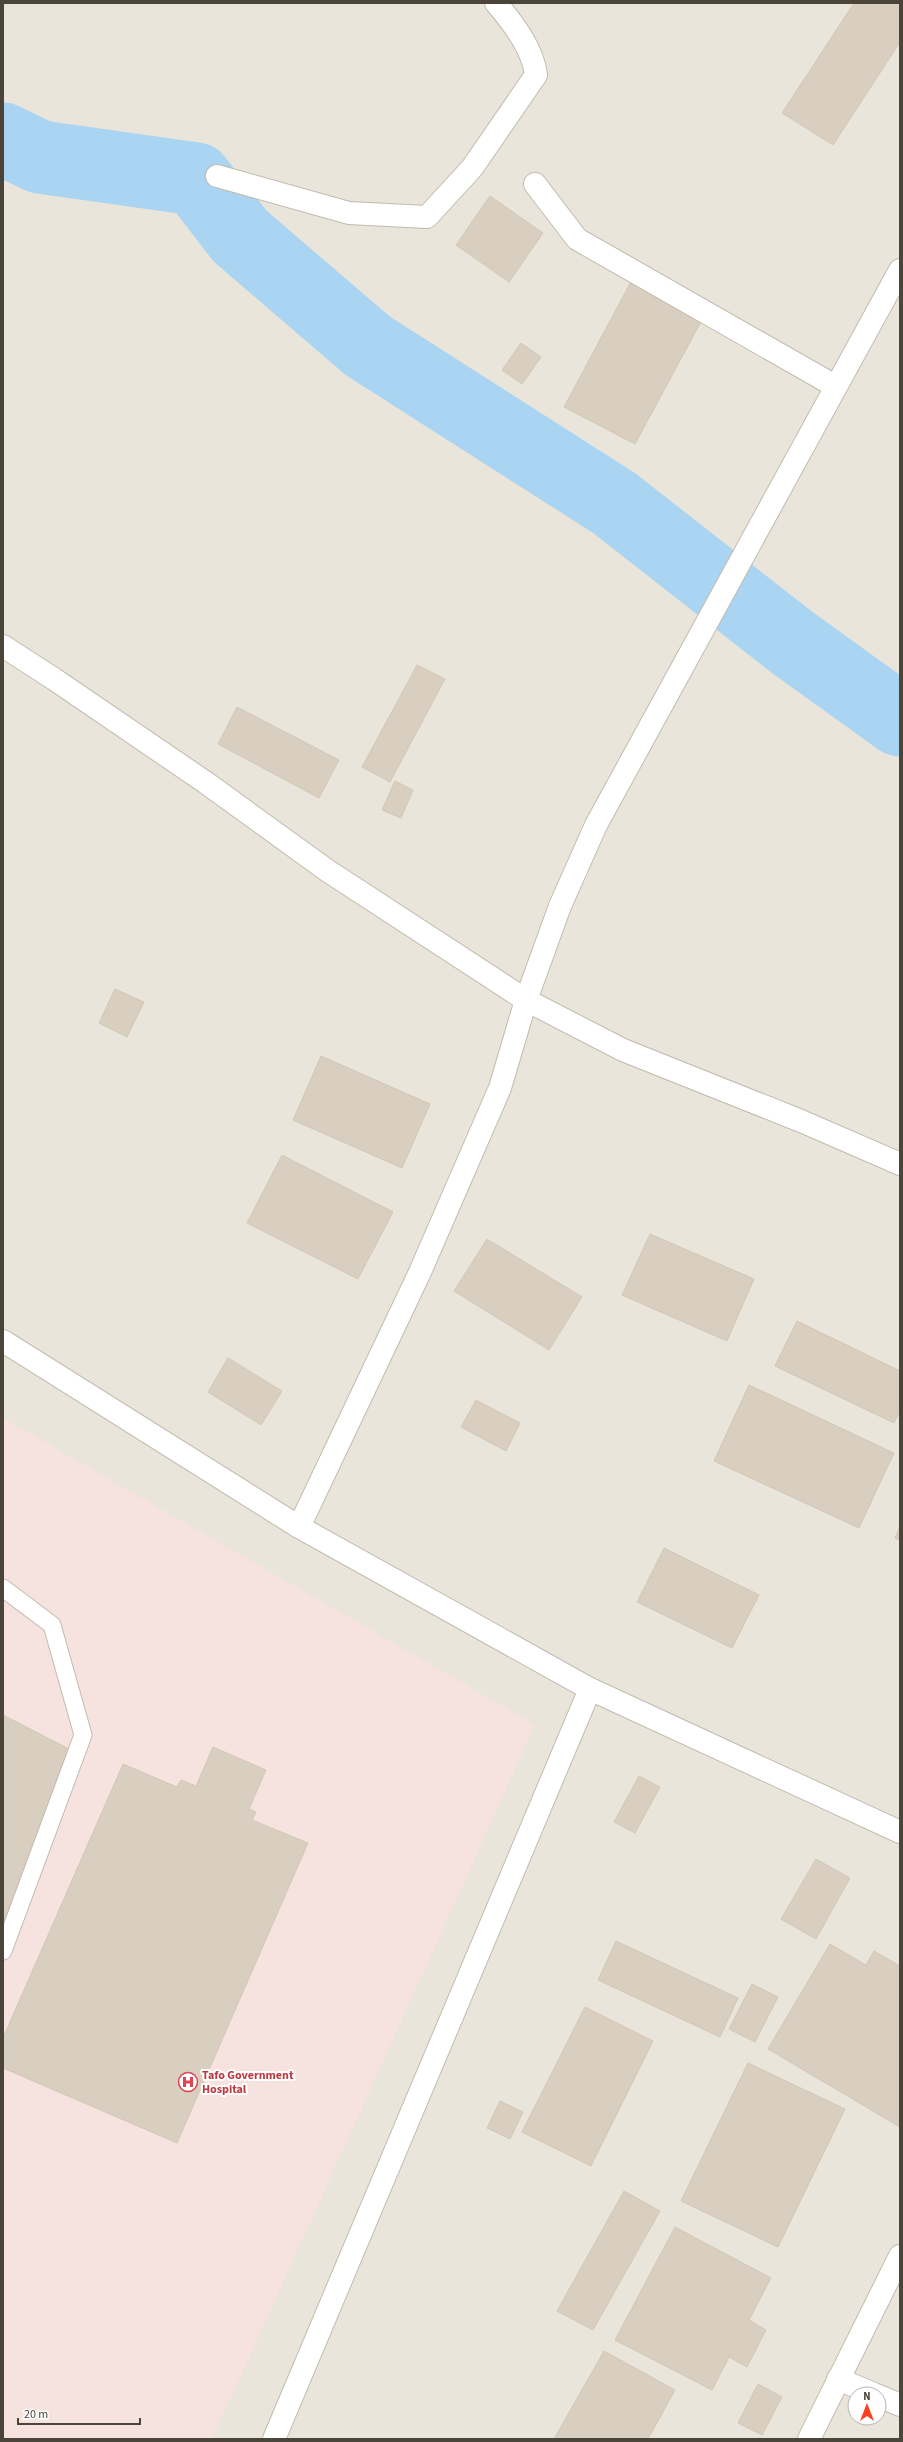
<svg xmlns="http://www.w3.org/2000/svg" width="903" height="2442" font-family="'Source Sans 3',sans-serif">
	<rect width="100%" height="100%" fill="#f6f3ec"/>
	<path fill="#eae5da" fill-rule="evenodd" d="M3,3H900V2439H3ZM855,2394H879V2418H855Z"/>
	<polygon fill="#f6e3e0" points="3,1418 535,1725 212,2439 3,2439"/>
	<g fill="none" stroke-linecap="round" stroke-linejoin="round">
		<polyline stroke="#a9d4f2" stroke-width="73" points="3,139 40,157 196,179 240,236 368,346 614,503 793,643 900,720"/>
	</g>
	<g fill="#d8cfc1" stroke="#d3c7b4">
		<polygon points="854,3 900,3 900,42 833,145 782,113"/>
		<polygon points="490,196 543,233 509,282 456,245"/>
		<polygon points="633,278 704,316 635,444 564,407"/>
		<polygon points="521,343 541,357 522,384 502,370"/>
		<polygon points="417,665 445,679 390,782 362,767"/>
		<polygon points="237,707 339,760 319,798 218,744"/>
		<polygon points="395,781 413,790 401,818 382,810"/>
		<polygon points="115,989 144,1002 127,1037 99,1023"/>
		<polygon points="321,1056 430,1104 402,1168 293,1120"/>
		<polygon points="282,1155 393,1212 358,1279 247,1223"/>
		<polygon points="650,1234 754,1279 727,1341 622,1295"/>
		<polygon points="487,1239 582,1297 549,1350 454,1291"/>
		<polygon points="797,1321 900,1371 900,1411 894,1423 775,1366"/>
		<polygon points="228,1358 282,1391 261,1425 208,1392"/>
		<polygon points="749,1385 894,1453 859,1528 714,1461"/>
		<polygon points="476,1400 520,1423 506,1451 461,1427"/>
		<polygon points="900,1526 900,1540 895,1538"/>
		<polygon points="664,1548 759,1595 732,1648 637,1602"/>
		<polygon points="3,1715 73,1751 3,1923"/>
		<polygon points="213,1747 266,1770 249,1809 256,1812 252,1820 308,1843 177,2143 3,2068 3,2038 123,1764 177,1787 181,1780 196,1786"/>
		<polygon points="639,1776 660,1787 635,1833 614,1822"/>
		<polygon points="816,1859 850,1878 816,1939 781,1919"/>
		<polygon points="616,1941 738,1998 720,2037 598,1980"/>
		<polygon points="830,1944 866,1965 874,1951 900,1966 900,2127 768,2049"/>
		<polygon points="752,1984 778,1997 755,2042 729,2029"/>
		<polygon points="585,2007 653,2041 591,2166 522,2132"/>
		<polygon points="748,2063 845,2109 778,2247 681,2201"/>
		<polygon points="500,2101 523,2112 510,2139 487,2128"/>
		<polygon points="624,2191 660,2211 593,2330 557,2311"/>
		<polygon points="675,2227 771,2278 749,2320 766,2330 747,2367 729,2357 712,2390 615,2340"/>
		<polygon points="604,2351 675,2390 648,2439 554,2439"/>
		<polygon points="758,2384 782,2397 762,2435 738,2423"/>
	</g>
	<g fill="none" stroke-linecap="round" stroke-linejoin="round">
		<defs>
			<polyline id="service" points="3,1588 52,1625 83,1735 3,1951"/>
			<g id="minor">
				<path d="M217,176L349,213L427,217L472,168L536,75C533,49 513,23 496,3"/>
				<polyline points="535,184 577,239 835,386"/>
				<polyline points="3,646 54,679 205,782 328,871 526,1000 623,1050 801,1121 900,1164"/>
				<polyline points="3,1341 299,1527 590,1689 900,1832"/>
				<polyline points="299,1527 420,1272 500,1088 526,1000 560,906 596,825 900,270"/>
				<polyline points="838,2379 874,2394"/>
				<polyline points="879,2396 900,2405"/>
				<polyline points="274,2439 590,1689"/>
				<polyline points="809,2439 900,2256"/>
			</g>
		</defs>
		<use href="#service" stroke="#c2bbae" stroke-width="19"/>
		<use href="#minor" stroke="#c2bbae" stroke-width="24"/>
		<use href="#service" stroke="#fff" stroke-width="17"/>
		<use href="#minor" stroke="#fff" stroke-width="22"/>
	</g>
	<defs>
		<symbol id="hospital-ring" viewBox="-11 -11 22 22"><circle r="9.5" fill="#fff" stroke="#e0444e" stroke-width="1.5"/><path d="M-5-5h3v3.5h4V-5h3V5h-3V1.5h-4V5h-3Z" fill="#e0444e"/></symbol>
	</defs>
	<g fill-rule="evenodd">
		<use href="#hospital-ring" x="177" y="2071" width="22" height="22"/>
	</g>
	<g text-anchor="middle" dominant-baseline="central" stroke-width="4" stroke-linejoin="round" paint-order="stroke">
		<g font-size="12" font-weight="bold" fill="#be3a42" stroke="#fff" text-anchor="start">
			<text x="202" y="2075">Tafo Government<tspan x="202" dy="14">Hospital</tspan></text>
		</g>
	</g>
	<rect width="903" height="2442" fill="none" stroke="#4b4439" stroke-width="8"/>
	<g transform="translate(867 2406)"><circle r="19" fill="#ffffff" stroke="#b7b4b0"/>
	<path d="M0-3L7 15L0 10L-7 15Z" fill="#fc3f1d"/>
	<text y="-6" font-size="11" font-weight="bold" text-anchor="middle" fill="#4b4439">N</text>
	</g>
	<path d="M18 2418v6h122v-6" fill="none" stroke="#4b4439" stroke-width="2"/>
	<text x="24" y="2418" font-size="12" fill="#4b4439" stroke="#ffffff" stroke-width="3" paint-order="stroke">20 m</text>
</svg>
